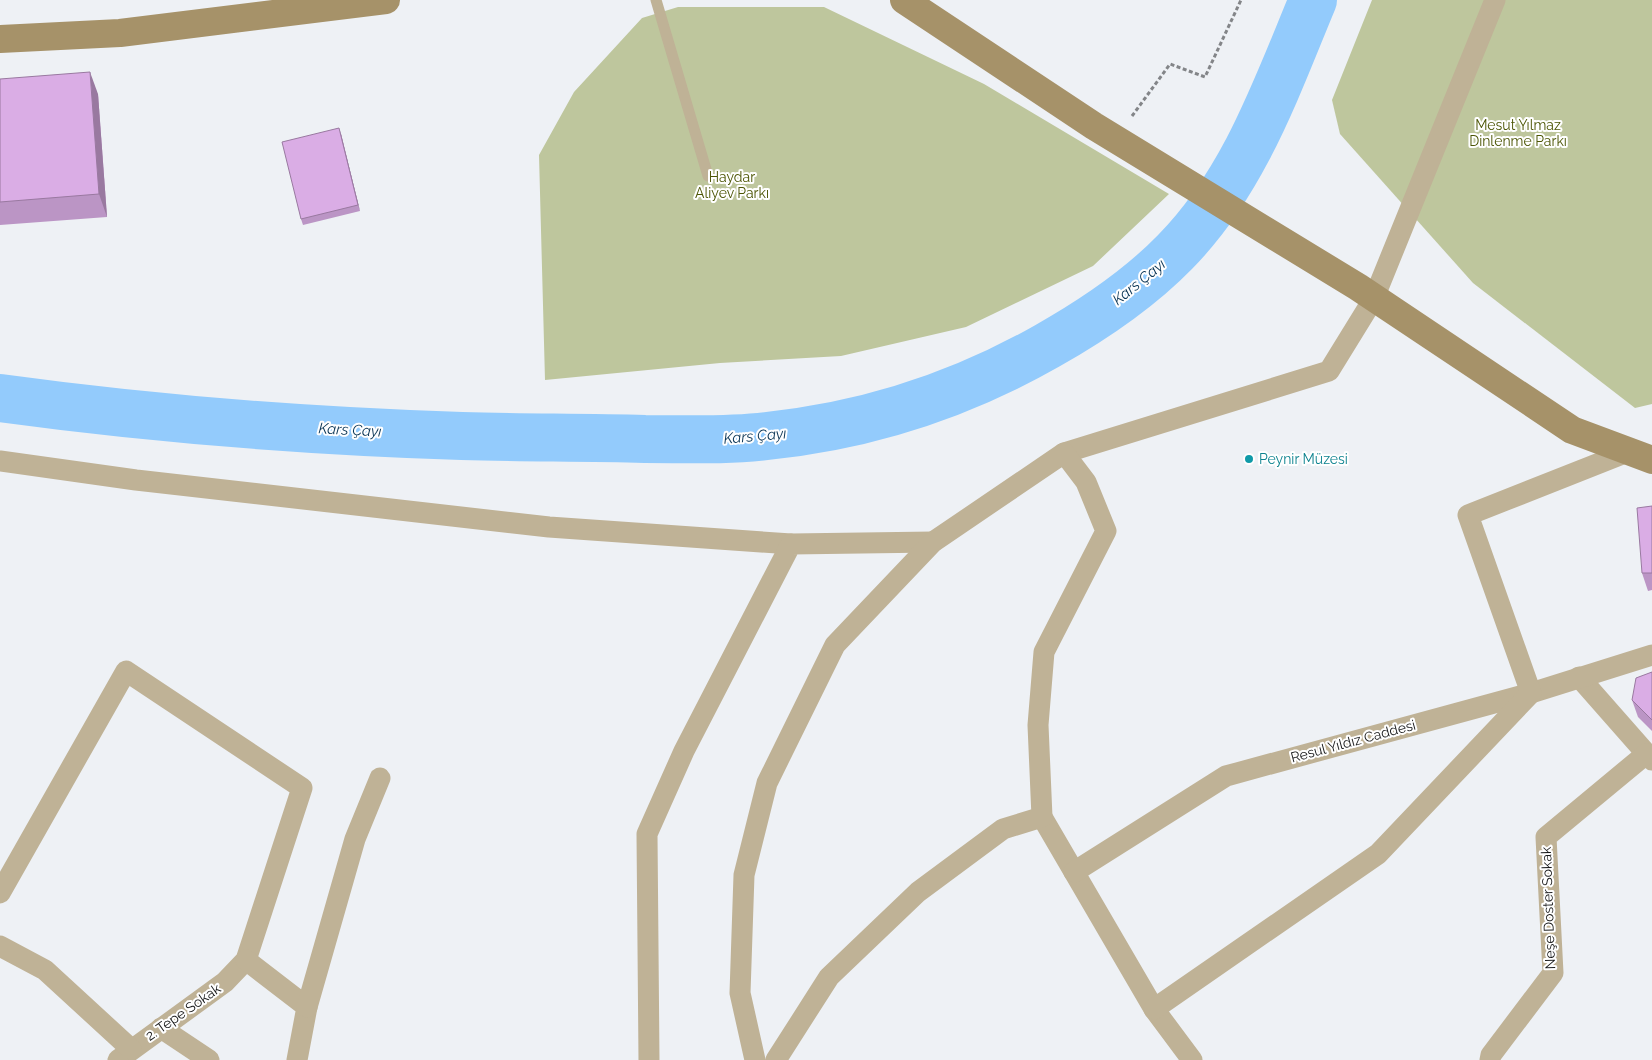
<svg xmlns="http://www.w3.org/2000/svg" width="1652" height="1060" font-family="Raleway,sans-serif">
	<rect width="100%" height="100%" fill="#eef1f5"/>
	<g fill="#bec69d">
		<polygon points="1372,0 1652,0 1652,404 1635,408 1473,283 1340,134 1332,100"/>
		<polygon points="678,7 824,7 984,84 1169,194 1093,266 966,327 841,356 720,363 545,380 539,155 574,92 642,18"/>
	</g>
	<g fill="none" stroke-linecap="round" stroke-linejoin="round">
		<path stroke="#93cbfc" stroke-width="48" d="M0,398C153,419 308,431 462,436C523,438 584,437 645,439C686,439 726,441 767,436C865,426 961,395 1047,346C1093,320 1138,290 1175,252C1244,182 1276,89 1313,0"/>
		<polyline stroke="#838588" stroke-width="3" stroke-dasharray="4 2.5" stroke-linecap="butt" points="1132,116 1170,64 1205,77 1241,0"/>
		<polyline stroke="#bfb296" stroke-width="11" points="656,0 708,176"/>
		<g stroke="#bfb296" stroke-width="21">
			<polyline points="1064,453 1329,371 1374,298 1495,0"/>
			<polyline points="0,461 136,480 549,527 791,544"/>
			<polyline points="1579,677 1652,760"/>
			<polyline points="1042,817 1154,1009 1192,1060"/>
			<polyline points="1074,872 1226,776 1531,693 1652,655"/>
			<polyline points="0,893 126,671 302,788 246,960 225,982 118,1060"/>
			<polyline points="0,946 45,970 131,1049"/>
			<polyline points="246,960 307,1007 297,1060"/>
			<polyline points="307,1007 355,839 380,778"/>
			<polyline points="1154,1009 1378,854 1531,693 1468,515 1630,451"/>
			<polyline points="161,1028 209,1060"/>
			<polyline points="649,1060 647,834 684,751 791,544 933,542"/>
			<polyline points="755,1060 740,993 744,875 767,783 835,645 933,542 1064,453 1086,482 1106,531 1044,652 1038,725 1042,817 1003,829 918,892 829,977 776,1060"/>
			<polyline points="1490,1060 1491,1055 1553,973 1546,837 1646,754"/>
		</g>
		<g stroke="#a69269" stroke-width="28">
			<polyline points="904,0 1094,126 1358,287 1572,430 1652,460"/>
			<polyline points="0,39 120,33 386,0"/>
		</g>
	</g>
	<g fill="#bb95c5">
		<polygon points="0,79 98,94 107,217 0,225"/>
		<polygon points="341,134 360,211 303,225 301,219"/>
		<polygon points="1652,506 1652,590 1648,591 1642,573"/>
		<polygon points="1652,672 1652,731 1638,717 1632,700"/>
	</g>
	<g fill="#9979a0">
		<polygon points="90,72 98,94 107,217 99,194"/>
		<polygon points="339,128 341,134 360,211 358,205"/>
	</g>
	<g fill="#daade5" stroke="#9979a0">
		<polygon points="90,72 99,194 0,202 0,79"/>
		<polygon points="339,128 358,205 301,219 282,142"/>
		<polygon points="1652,506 1652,573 1642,573 1637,508"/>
		<polygon points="1652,672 1652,720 1632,700 1636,678"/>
	</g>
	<circle fill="#0f9aa8" stroke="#fff" stroke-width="2" cx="1249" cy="459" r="5"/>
	<g text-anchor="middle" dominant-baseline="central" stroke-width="4" stroke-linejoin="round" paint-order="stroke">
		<g font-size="14" fill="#4c5504" stroke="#fff">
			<text x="1518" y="125">Mesut Yılmaz<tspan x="1518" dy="16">Dinlenme Parkı</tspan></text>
			<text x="732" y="177">Haydar<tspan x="732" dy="16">Aliyev Parkı</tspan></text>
		</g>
		<g font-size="14" fill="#0d838f" stroke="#fff" text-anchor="start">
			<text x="1259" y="459">Peynir Müzesi</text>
		</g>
		<g font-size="14" fill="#161718" stroke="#fff">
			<text transform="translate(1353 741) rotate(-15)">Resul Yıldız Caddesi</text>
			<text transform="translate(1548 908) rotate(-92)">Neşe Doster Sokak</text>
			<text transform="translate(183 1012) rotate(-35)">2. Tepe Sokak</text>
		</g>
		<g font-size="15" font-style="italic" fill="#093454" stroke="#fff">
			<text transform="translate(1139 282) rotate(-39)">Kars Çayı</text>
			<text transform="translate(350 430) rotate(3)">Kars Çayı</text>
			<text transform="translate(755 436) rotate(-5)">Kars Çayı</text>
		</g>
	</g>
</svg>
